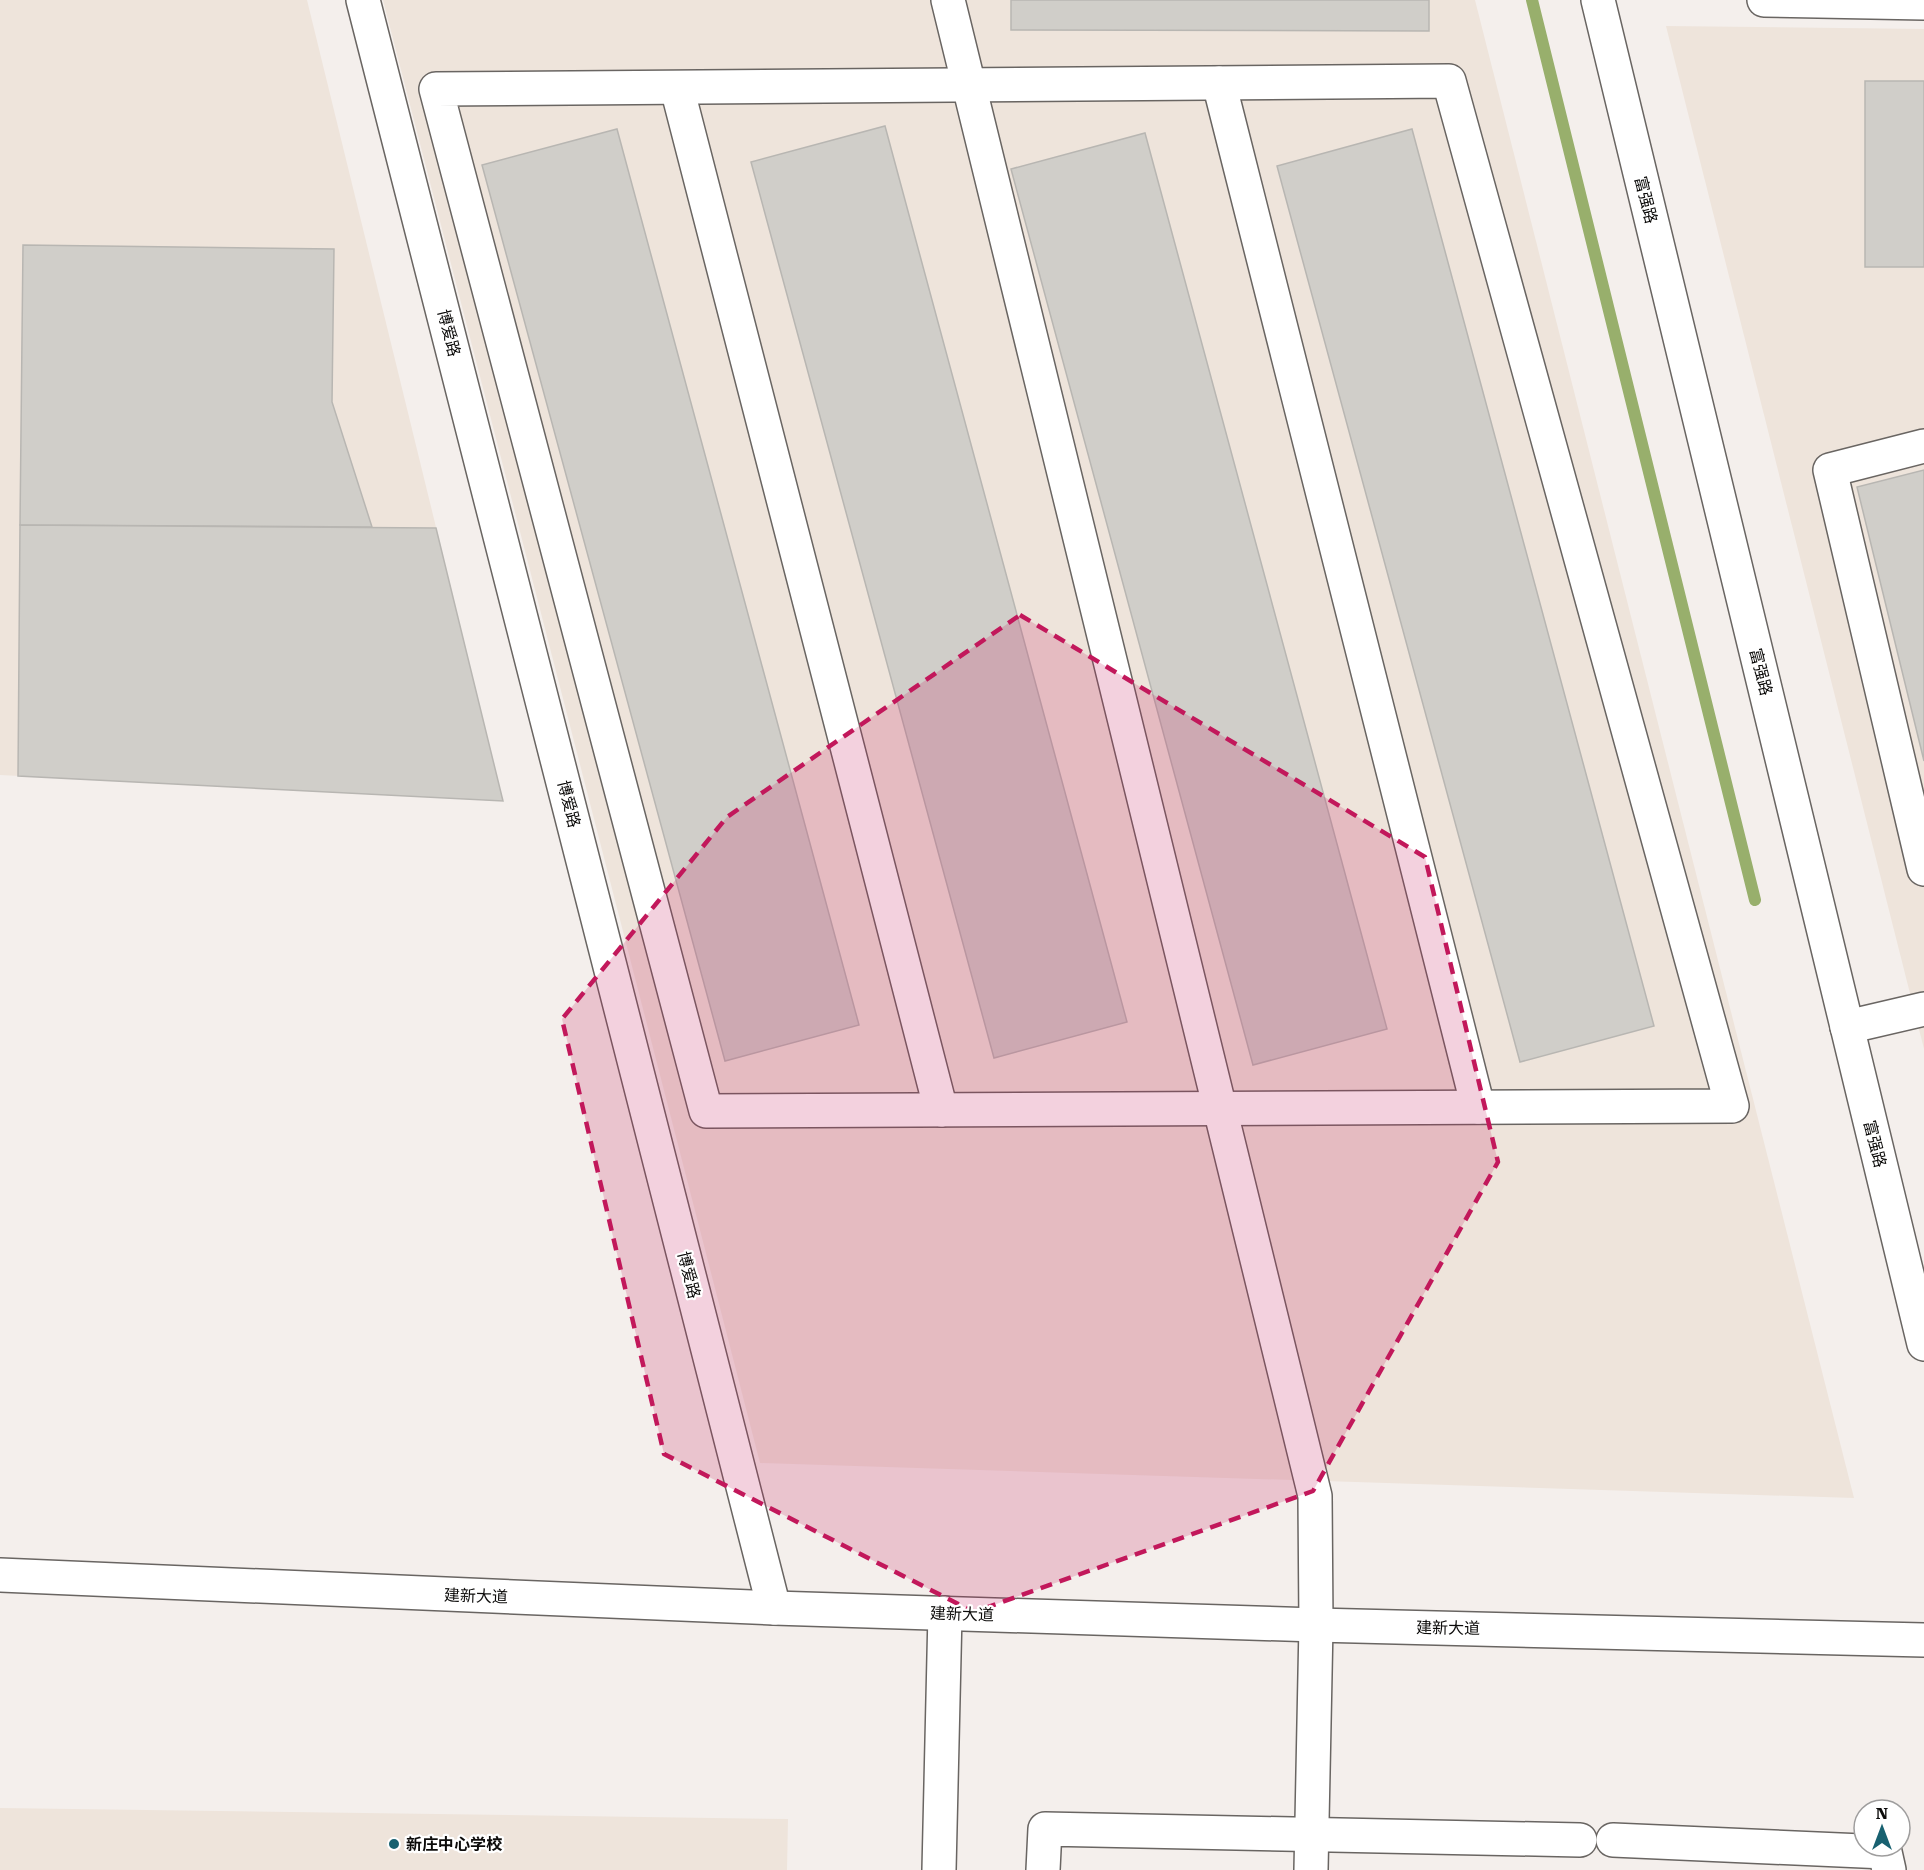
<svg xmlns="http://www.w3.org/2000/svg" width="1924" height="1870" font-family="'Roboto Serif','Noto Sans SC',serif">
	<rect width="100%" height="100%" fill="#f4efec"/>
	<g fill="#eee4db">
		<polygon points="0,0 307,0 503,801 0,775"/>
		<polygon points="383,0 1475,0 1854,1498 760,1463"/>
		<polygon points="1666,26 1924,29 1924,1049 1734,296"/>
		<polygon points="0,1808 788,1819 787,1870 0,1870"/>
	</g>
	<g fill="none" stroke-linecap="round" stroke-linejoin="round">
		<polyline stroke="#98af6c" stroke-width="12" points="1532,0 1755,900"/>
	</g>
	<g fill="#d0cec9" stroke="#b8b6b2" stroke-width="1.5">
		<polygon points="1011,0 1429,0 1429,31 1011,30"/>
		<rect x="1865" y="81" width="59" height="186"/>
		<polygon points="885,126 1127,1022 994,1058 751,162"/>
		<polygon points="617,129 859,1025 725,1061 482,165"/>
		<polygon points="1412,129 1654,1026 1520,1062 1277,166"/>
		<polygon points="1145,133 1387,1029 1253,1065 1011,169"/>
		<polygon points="23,245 334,249 332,402 372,527 20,525"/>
		<polygon points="1924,470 1924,761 1857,487"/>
		<polygon points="20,525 436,528 503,801 18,776"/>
	</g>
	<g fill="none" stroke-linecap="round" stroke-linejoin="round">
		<defs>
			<g id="minor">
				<polyline points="363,0 774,1608"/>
				<polyline points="948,0 1315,1496 1316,1625 1311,1870"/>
				<polyline points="1598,0 1924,1344"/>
				<polyline points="1764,0 1924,3"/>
				<polygon points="1449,81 1732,1106 706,1111 436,89"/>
				<polyline points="1219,83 1478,1107"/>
				<polyline points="677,88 941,1110"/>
				<polyline points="1924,446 1830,470 1924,869"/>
				<polyline points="1847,1027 1924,1009"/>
				<polyline points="0,1575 774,1608 1316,1625 1924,1640"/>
				<polyline points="1613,1840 1885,1852 1889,1870"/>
				<polyline points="939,1870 945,1613"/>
				<polyline points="1043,1870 1045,1829 1580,1840"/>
			</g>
		</defs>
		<use href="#minor" stroke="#696562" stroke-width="36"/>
		<use href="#minor" stroke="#fff" stroke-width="33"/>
	</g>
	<path fill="#c2185b" fill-opacity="0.2" stroke="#c2185b" stroke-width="4.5" stroke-dasharray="12 8" stroke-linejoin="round" d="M1020,615L1425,857L1498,1162L1313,1491L974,1612L664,1454L562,1019L727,817Z"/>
	<circle fill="#186170" stroke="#fff" stroke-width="2" cx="394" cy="1844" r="6"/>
	<g text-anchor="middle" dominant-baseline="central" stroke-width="4.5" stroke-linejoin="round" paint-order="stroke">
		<g font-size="16" fill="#0c0b0a" stroke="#fff">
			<text transform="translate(1646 200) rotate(76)">富强路</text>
			<text transform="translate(449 333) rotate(76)">博爱路</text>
			<text transform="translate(1761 672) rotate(76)">富强路</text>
			<text transform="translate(569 804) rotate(76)">博爱路</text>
			<text transform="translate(1875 1144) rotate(76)">富强路</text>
			<text transform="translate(689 1275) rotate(76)">博爱路</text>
			<text transform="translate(476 1596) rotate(2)">建新大道</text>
			<text transform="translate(962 1614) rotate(2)">建新大道</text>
			<text transform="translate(1448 1628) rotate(1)">建新大道</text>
		</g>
		<g font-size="16" font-weight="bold" fill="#0c0b0a" stroke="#fff" text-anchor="start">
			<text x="406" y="1844">新庄中心学校</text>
		</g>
	</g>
	<g transform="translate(1882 1828)"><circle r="28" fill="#ffffff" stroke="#9e9d9d" stroke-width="1.5"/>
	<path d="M0-4.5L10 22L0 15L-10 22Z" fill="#186170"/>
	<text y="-9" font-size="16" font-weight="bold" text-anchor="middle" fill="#0c0b0a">N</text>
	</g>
</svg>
